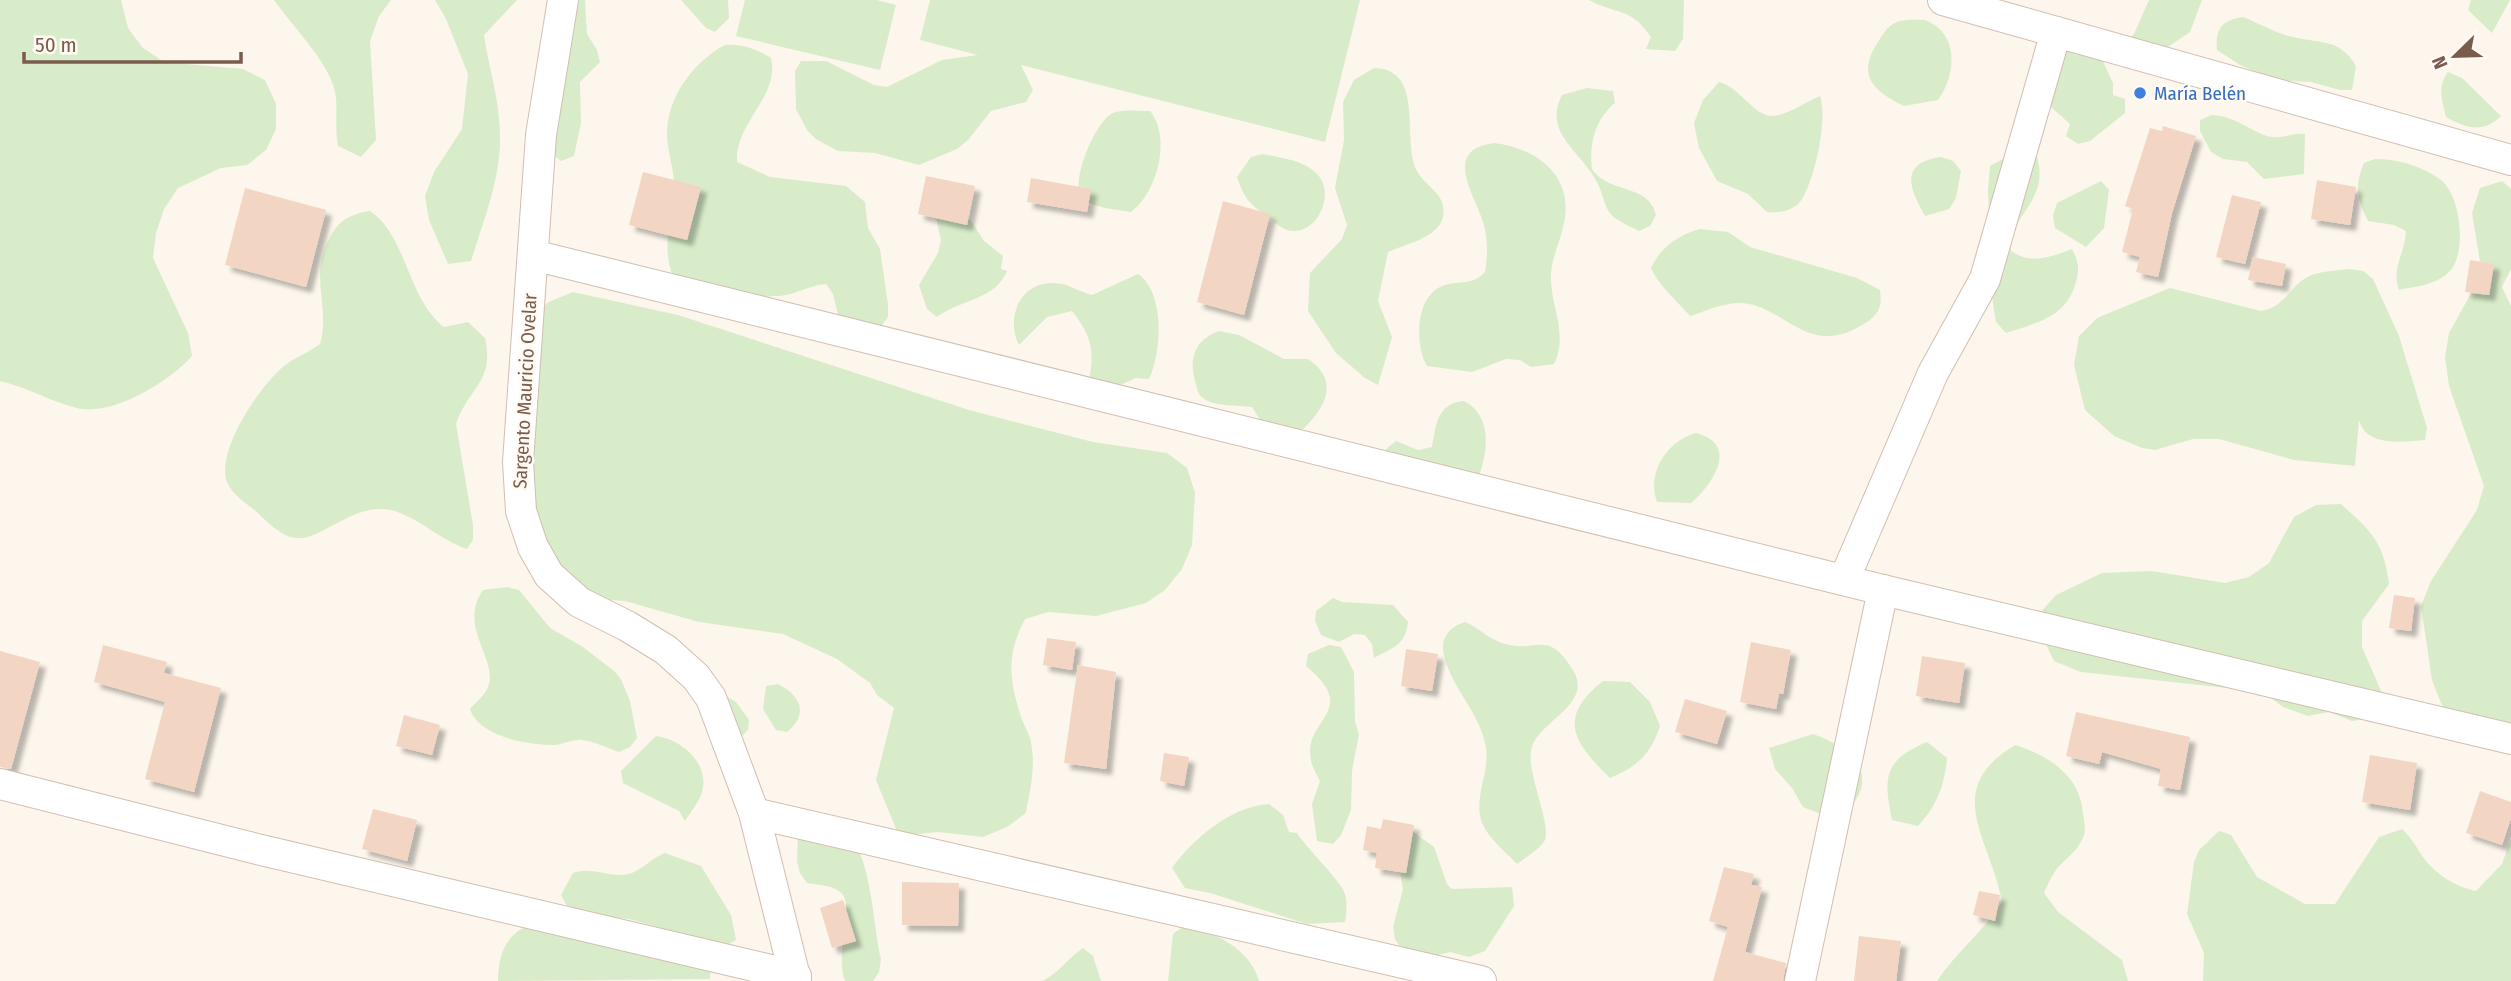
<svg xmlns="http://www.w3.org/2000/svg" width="2511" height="981" font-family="'Fira Sans Condensed',sans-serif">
	<defs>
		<filter id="shadow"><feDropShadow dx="6" dy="6" stdDeviation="2" flood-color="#0004"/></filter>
	</defs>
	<rect width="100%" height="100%" fill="#fdf6ec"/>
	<g fill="#d8ecc9">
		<path d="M0,0H121L128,28L142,47L164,62L243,69L265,80L276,104V129L266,150L247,165L221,168L178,188L164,209L156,233L153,258L188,333L192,356C170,381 112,417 77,408C51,402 27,387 0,381Z"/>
		<path d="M274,0H391L379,16L370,41L376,140L361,157L338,146C335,129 337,114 336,97C333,66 292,26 274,0Z"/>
		<path d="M435,0H517L484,35C489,69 500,101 500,136C501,178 483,222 471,261L448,264L429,220L425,196L434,172L462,129L468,74L446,19Z"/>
		<polygon points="554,0 585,0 587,34 597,50 600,62 580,82 581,123 574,156 561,161 547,149"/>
		<polygon points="681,0 728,0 729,18 715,32 706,28"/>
		<polygon points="745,0 877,0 896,5 880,70 736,36"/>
		<polygon points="930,0 1360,0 1325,142 1021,65 1033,90 1026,102 991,111 968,140 957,149 919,165 875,153 838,151 816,139 807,130 796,109 795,71 801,61 826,61 874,85 887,87 942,60 978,55 920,40"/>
		<path d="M1589,0H1684L1683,39L1675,51L1646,49L1651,37C1630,6 1616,15 1589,0Z"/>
		<polygon points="2149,0 2202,0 2190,32 2150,59 2117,52 2134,34"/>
		<polygon points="2471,0 2510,0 2492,33 2468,10"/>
		<path d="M2243,17C2258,23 2274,32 2289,36C2317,44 2340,37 2356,66L2352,90H2340L2311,82L2275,80L2240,65L2217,50C2215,29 2222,20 2243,17Z"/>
		<path d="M1925,20C1959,33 1957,74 1938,100L1904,106C1873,91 1856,75 1878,42C1883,34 1887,26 1897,22C1905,19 1916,20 1925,20Z"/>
		<polygon points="2042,43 2101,57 2113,83 2113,95 2125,99 2125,113 2090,141 2078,144 2066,136 2070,124 2032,90"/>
		<path d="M725,45C742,44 757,49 771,58C780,97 735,122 737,162L770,177L846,186L865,202L868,228L880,249L888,304V317L880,328L839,319L833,294L826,284C809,285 796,295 779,296C742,299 708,286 673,276C660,245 674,216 674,185C674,169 668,153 667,137C666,98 693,62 725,45Z"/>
		<path d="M1374,68C1426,69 1401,141 1417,171C1426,188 1450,195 1442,220C1436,238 1403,245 1388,252L1378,301L1392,337L1378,385L1365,378L1336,353L1308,311L1310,273L1342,239L1347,225L1335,188L1344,140L1343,102L1354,80Z"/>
		<path d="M2448,72L2462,78L2501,116C2483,134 2466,128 2446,117C2442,99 2437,87 2448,72Z"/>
		<path d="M1719,82C1740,87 1755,118 1774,116C1789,114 1806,102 1820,96C1828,119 1815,178 1802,199C1795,211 1779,213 1767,212L1748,194L1717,181L1699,148L1694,123L1703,100Z"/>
		<path d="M1587,88L1613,91L1615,103C1595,119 1589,144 1592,169C1610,195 1649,183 1656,215L1650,226L1639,231C1631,227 1622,223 1615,218C1604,210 1604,196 1598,184C1583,152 1542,134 1562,95Z"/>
		<path d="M1150,111C1172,138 1157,193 1131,212C1116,209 1090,209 1081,195C1071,180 1096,120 1113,113C1123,109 1139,111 1150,111Z"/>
		<path d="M2212,115C2239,117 2250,132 2271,137C2283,139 2293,132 2305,134L2304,174L2264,179L2247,162L2223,159L2211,152L2200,131V120Z"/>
		<path d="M1494,143C1537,148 1574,176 1564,223C1561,240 1551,259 1551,275C1550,306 1569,334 1554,364L1531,367L1520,360L1506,359L1472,372L1427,366C1415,346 1415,299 1440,287C1456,279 1472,287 1485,272C1488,256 1488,238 1483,222C1474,193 1442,150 1494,143Z"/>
		<path d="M1263,154C1281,158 1305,160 1318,175C1336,195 1316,238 1287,230C1281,228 1274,222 1269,218C1249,203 1245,200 1237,177L1251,157Z"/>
		<path d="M2012,154H2036C2052,201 2009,213 2011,251C2031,265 2051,257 2072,249C2079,262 2080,271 2075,285C2065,318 2035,323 2006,333L1996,322L1993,304L1988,190L1990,166Z"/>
		<path d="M1941,157L1953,161L1961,171L1956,198L1949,209L1925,216C1910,189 1898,163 1941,157Z"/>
		<path d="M2375,159C2398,159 2422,166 2441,180C2461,196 2467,253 2450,271C2437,285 2417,286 2399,290C2391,267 2405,254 2406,231L2394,225L2368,221C2357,199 2354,186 2364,163Z"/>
		<polygon points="2101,181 2109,190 2104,228 2086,247 2055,228 2053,216 2057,203"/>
		<polygon points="2502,181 2511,189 2511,269 2502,287 2511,306 2511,754 2477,746 2456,726 2441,703 2432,680 2421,606 2431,581 2477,510 2484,486 2449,386 2445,357 2449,333 2474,288 2480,262 2472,213 2480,188"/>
		<path d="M964,210L984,241L1003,256L1001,269L1007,271C995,300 961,299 937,317L927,309L919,285L938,253L941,240L936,218Z"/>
		<path d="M370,211C406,234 408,300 444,327L468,322L485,338C495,382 468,388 456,424L473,525V540L467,549C440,540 418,517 391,510C353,502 321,541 296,538C280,537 264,518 253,509C243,501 232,494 227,482C215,451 263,380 288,363C298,356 310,352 320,344C331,306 308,277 330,237C339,220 351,214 370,211Z"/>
		<path d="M1700,229L1728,232L1750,247L1857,278L1880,290C1882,305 1880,313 1867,322C1808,361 1788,307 1742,303C1724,302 1706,311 1690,316C1677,301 1658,285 1651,268C1660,248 1678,235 1700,229Z"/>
		<path d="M2348,269L2363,271L2373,279L2399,336L2427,428L2425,440C2402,442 2366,447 2359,420L2355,466L2294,460L2219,439H2193L2155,450L2142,448L2114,436L2085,410L2074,365L2079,336L2097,318L2170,288L2261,311C2284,307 2288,290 2304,279C2316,271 2334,271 2348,269Z"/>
		<path d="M1138,274C1165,292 1162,352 1149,379L1136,378L1111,389L1089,380C1095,350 1091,335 1072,311L1047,317L1019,345C1005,318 1020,281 1055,283C1068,283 1079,292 1092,295Z"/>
		<path d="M573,292L678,315L969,410L1093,442L1167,453L1187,468L1195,493L1192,545L1182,569L1165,590L1146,603L1096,616L1048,612L1025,619C1006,655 1009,679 1021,717C1024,726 1030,734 1031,743C1036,767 1030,789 1026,813L1007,827L983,837L938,832L899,836L876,780L894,708L877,695L870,683L837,659L783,634L699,622L625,601L578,598L560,579L519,486L530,318L549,302Z"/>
		<path d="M1219,331L1239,335L1284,359H1308C1355,391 1302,432 1274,453L1263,448L1262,423L1252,407C1238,405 1214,407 1203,398C1198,395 1197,389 1196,384C1188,360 1194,340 1219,331Z"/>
		<path d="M1464,401C1493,416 1488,452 1478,479L1387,461L1386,449L1396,441L1418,450L1432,447C1436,425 1437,403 1464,401Z"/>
		<path d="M1696,433C1739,444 1714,483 1691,503L1657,502C1646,473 1667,441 1696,433Z"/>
		<path d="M2341,504C2371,531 2384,542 2389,584L2362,621V647L2382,693L2376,717L2352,721L2329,712L2308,716L2283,707L2263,692L2081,672L2054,661L2044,640L2040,613L2056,595L2102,573L2152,571L2225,583L2249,577L2269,563L2294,517L2316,505Z"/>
		<path d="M507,587L519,590L550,628L583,647L614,671L621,679L630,701L637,738L630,747L619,752C607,748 594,741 582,740C573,739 564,744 555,745C528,745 479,737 470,709C476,702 485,695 488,687C499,660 457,627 483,590Z"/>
		<path d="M1333,598L1342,602L1393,605L1408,622C1406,645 1392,648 1374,658L1372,644L1365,635L1354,634L1339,642L1321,635L1315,621L1316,611Z"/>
		<path d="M1465,622C1478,627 1489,639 1502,643C1537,655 1547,626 1574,672C1593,706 1535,722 1531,751C1527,773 1551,824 1545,840C1540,849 1525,858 1517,864C1506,852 1488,838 1482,823C1473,797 1490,773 1486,748C1481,712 1447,684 1443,649C1442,634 1453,626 1465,622Z"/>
		<path d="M1329,645L1341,647L1354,672L1355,722L1359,734L1352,771L1351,810L1341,835L1333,844L1317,841L1312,804L1320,781C1317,775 1312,767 1311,760C1302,718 1362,712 1306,666L1308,654Z"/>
		<path d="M1603,681L1630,682L1650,702L1660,726C1650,755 1638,766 1610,778C1574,743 1556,718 1603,681Z"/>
		<path d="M778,684C801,696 809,714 787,732L776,730L763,709L766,686Z"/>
		<polygon points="723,694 736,702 749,720 748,730 741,737"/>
		<path d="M1813,734C1860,750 1884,784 1836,820L1803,807L1792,788L1775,769L1769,748Z"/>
		<path d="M656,736C679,739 707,760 703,787C702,799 691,811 685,821L679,811L623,783L621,771Z"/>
		<path d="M1927,742L1947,758C1944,787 1937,805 1918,826L1892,820C1883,777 1884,760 1927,742Z"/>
		<path d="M2015,745C2048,755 2081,776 2083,814C2084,820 2086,829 2084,835C2078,853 2063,859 2054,873C2050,879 2047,886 2044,893L2058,912L2122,960L2128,981H1937C1956,952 1983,932 2002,902C1991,839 1940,790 2015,745Z"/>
		<path d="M1269,804L1283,815L1289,832L1297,833C1307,849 1342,882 1345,894C1348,903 1346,914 1345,922L1307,924L1210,893L1185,888L1172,868C1193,839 1231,806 1269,804Z"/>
		<path d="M826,814C873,832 871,917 881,959L879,972L873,981H845C835,956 853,908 843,895C836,885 817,885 807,883L800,873L797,861L798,835L815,818Z"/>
		<path d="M2402,829C2412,838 2416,847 2423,857C2435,874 2456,887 2476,891L2502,864L2511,838V981H2203L2204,953L2187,914L2194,862L2199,850L2219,831L2231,835L2257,877L2305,904H2335L2379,837Z"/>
		<polygon points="1413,832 1434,847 1447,884 1452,889 1512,887 1514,906 1485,951 1469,957 1450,952 1435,956 1402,950 1395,939 1393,927 1403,889 1399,864 1407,834"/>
		<path d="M665,853L701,866L731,915L736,940L726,946L629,919L578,913L567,906L561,895L573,873C591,867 603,875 621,875C639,875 649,859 665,853Z"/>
		<path d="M531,924L711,967L710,979L498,981C498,954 506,934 531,924Z"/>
		<path d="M1183,927C1214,930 1250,949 1259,981H1168L1173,934Z"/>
		<path d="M1083,948L1093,956L1101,981H1042C1059,973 1068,958 1083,948Z"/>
	</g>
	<g fill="#f3d5c3" filter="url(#shadow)">
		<polygon points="2163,126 2196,136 2172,213 2158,277 2136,272 2140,257 2122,252 2133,209 2125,206 2150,128 2162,131"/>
		<polygon points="643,172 701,187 687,240 629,225"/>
		<polygon points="926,176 975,186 967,225 918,214"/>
		<polygon points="1031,178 1091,189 1087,212 1027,202"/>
		<polygon points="2317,180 2356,187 2350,225 2311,219"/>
		<polygon points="245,188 326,210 306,287 225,265"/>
		<polygon points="2232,195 2261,202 2245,264 2216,257"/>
		<polygon points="1223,201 1270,214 1244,315 1197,302"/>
		<polygon points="2253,257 2286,264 2282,286 2248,280"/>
		<polygon points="2470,260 2494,264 2489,295 2465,292"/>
		<polygon points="2394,595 2415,598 2411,631 2389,628"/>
		<polygon points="1047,638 1076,642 1072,670 1043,665"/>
		<polygon points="1751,642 1791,650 1783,694 1779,693 1776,709 1740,702"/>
		<polygon points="103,645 167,662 164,673 221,688 194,792 145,779 165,702 94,682"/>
		<polygon points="1406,649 1438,654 1432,691 1401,686"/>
		<polygon points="0,651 40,662 11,769 0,767"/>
		<polygon points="1922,656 1965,663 1959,703 1916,696"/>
		<polygon points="1078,665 1116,672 1106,769 1064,763"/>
		<polygon points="1685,699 1727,711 1717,744 1675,732"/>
		<polygon points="2076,712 2190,737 2180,790 2158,786 2161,769 2102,752 2099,764 2066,756"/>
		<polygon points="404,715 440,725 432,755 396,746"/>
		<polygon points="1164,753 1189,757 1184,786 1160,781"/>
		<polygon points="2370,755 2417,763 2410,810 2362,802"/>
		<polygon points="2480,791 2511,802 2511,818 2502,845 2466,833"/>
		<polygon points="373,809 417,820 407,861 362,849"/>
		<polygon points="1383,819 1414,825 1406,873 1375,868 1377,853 1363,850 1367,826 1381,829"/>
		<polygon points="1724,867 1754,874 1751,885 1762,887 1745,952 1786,963 1783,981 1713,981 1728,927 1709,921"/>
		<polygon points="902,882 959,883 958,926 902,925"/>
		<polygon points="1979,891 2000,895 1995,921 1973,915"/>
		<polygon points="843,900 856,941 832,948 820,908"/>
		<polygon points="1859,936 1901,941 1896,981 1854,981"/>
	</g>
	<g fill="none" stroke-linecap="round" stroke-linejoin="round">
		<defs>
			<g id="minor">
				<polyline points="563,0 541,135 518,462 521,511 533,547 549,575 579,602 627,626 666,650 696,677 711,698 754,813 796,981"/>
				<polyline points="1943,0 2511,160"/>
				<polyline points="533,255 1883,590 2511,739"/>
				<polyline points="1844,580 1933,373 1985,279 2056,32"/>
				<polyline points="0,784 257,849 796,976"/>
				<polyline points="754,813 1481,981"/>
				<polyline points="1800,981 1883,590"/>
			</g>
		</defs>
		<use href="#minor" stroke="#d1beb0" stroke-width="32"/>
		<use href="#minor" stroke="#fff" stroke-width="30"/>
	</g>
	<circle fill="#3f7fe0" stroke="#fffaf3" stroke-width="2.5" cx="2140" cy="93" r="7"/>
	<g text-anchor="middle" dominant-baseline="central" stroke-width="5" stroke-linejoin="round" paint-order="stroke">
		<g font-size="19" fill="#366cbe" stroke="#fffaf3" text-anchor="start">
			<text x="2154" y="93">María Belén</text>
		</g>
		<g font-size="19" fill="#7a5c4d" stroke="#fffaf3">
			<text transform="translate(525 391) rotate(-87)">Sargento Mauricio Ovelar</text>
		</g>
	</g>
	<g transform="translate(2455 56) rotate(247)" stroke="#fffaf3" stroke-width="5" paint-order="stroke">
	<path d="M0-5L12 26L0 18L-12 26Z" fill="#7a5c4d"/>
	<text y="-10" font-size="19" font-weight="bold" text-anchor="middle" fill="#7a5c4d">N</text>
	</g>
	<path d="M24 52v10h217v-10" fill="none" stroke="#7a5c4d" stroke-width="3.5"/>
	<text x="35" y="52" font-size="21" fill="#7a5c4d" stroke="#fffaf3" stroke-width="5" paint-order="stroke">50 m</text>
</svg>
